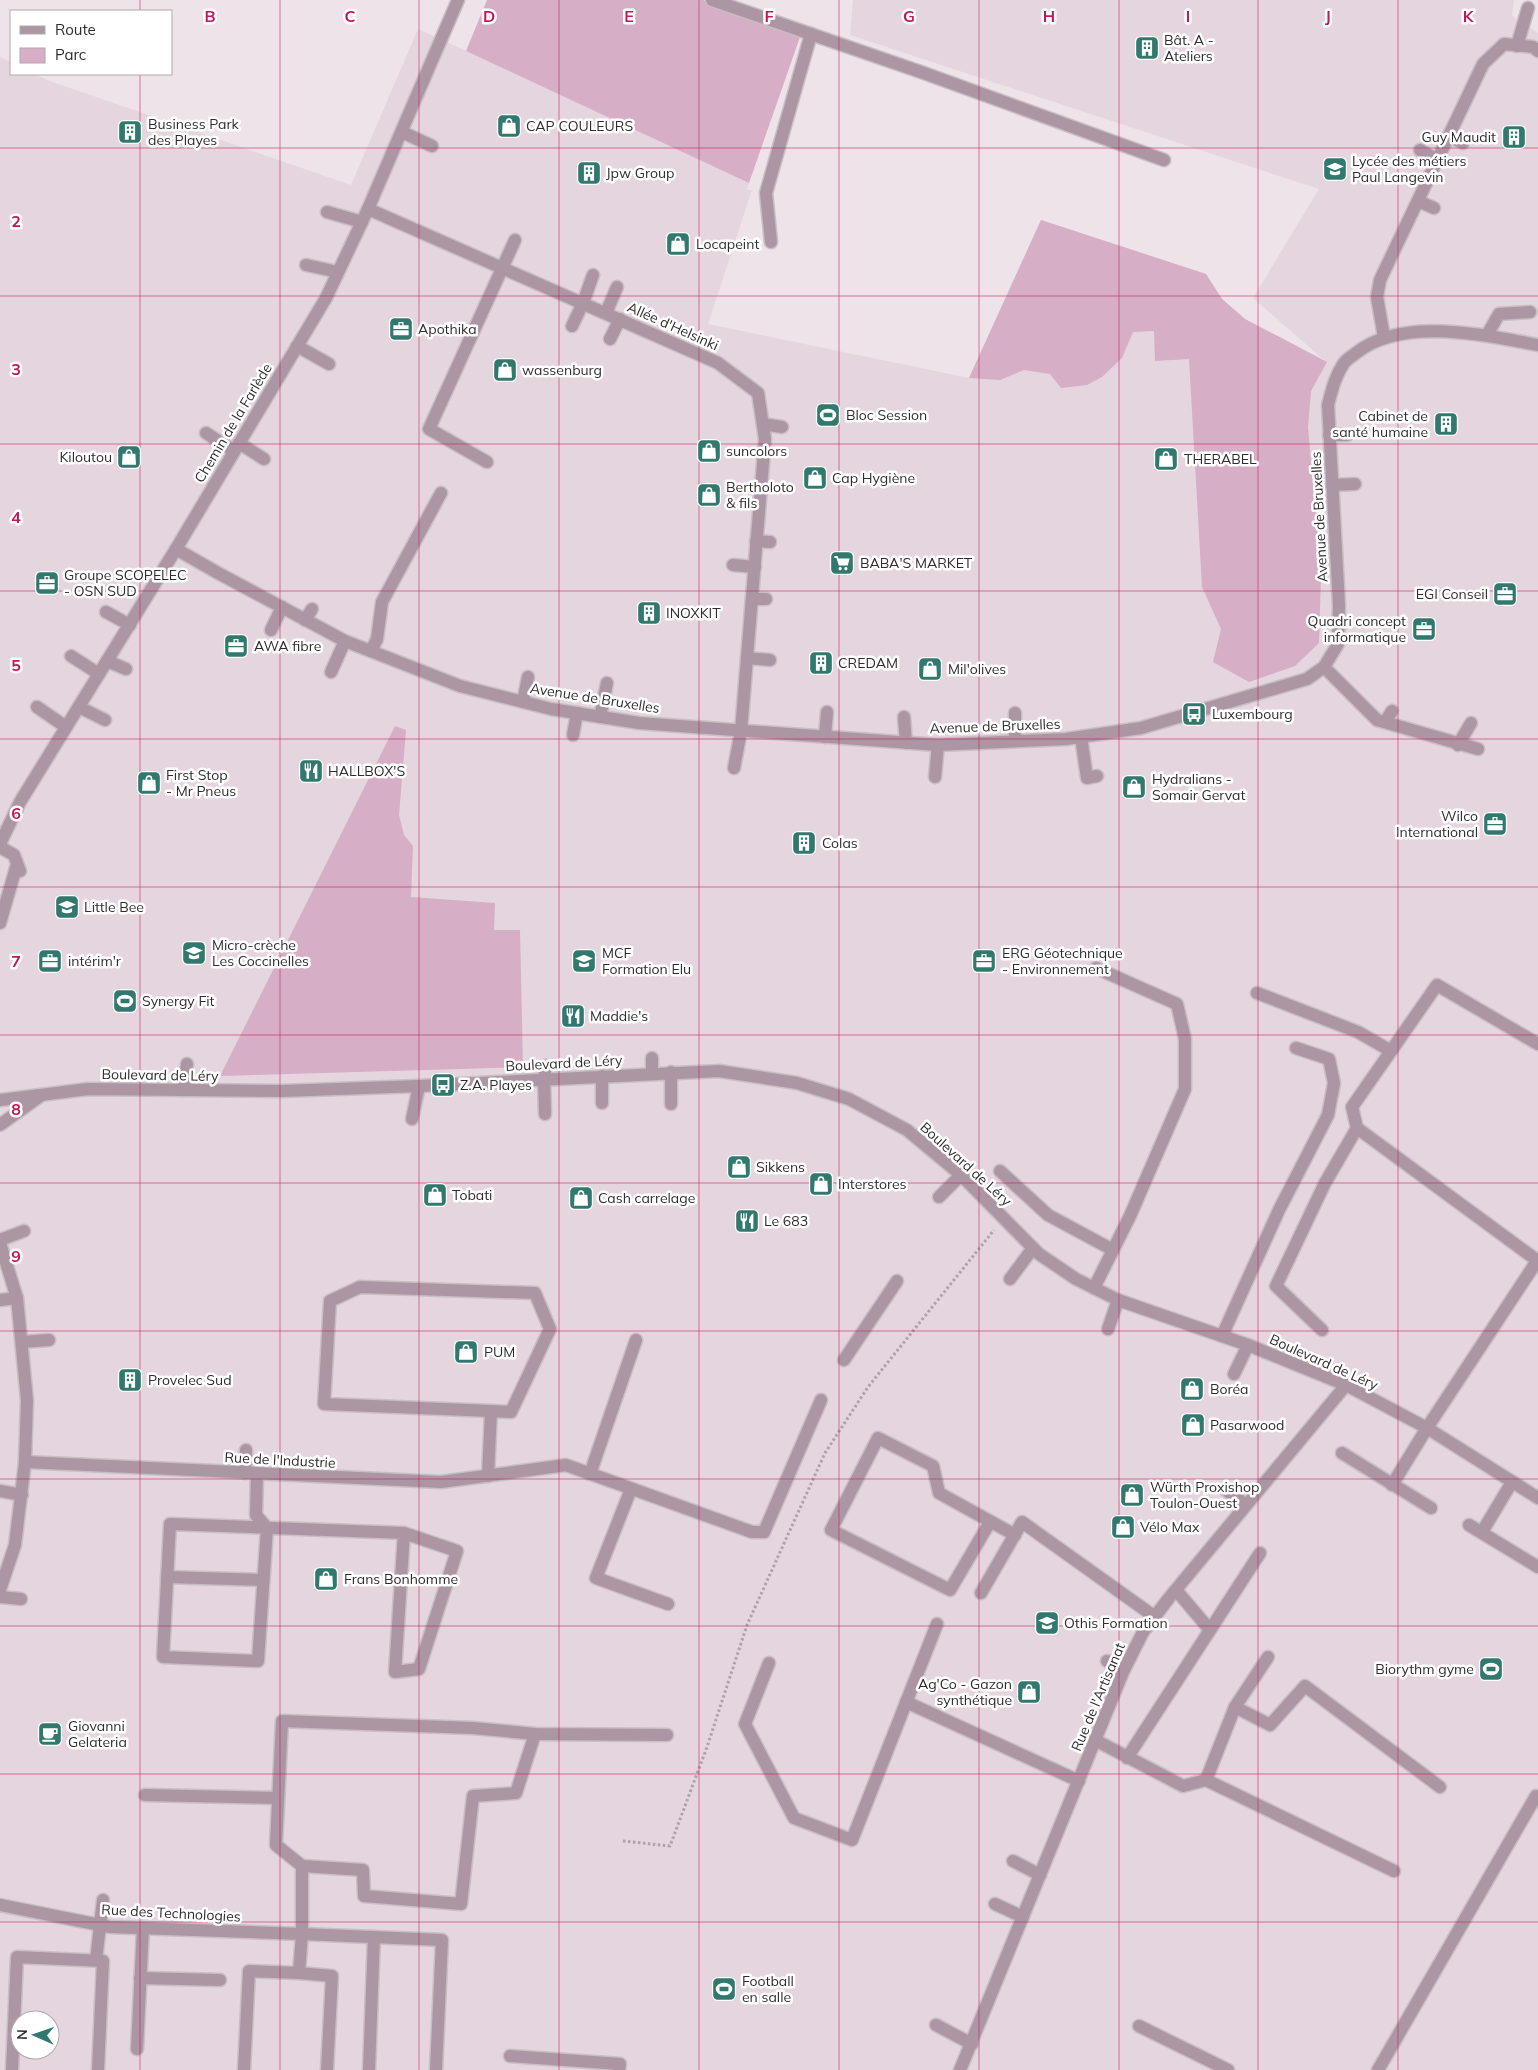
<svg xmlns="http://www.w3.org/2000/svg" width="1538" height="2070" font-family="Mulish,sans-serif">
	<rect width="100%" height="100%" fill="#ede3e9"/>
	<path fill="#e5d5de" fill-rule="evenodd" d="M853,0H1514L1512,16L1538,33V2070H0V57L11,62V74H35L47,80L351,185L418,29L674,146L749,183L747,190H752L708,324L969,378L1041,220L1206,274L1222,299L1245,319L1324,360L1253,298L1319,189L850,35ZM20,2020H50V2050H20Z"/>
	<g fill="#d6aec6">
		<polygon points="487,0 703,0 800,37 749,183 466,51"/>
		<polygon points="1041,220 1206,274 1222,299 1245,319 1327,362 1311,391 1308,427 1321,575 1319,643 1295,666 1249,682 1213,662 1221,629 1202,587 1189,359 1155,361 1154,331 1133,332 1122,358 1102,377 1087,385 1061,388 1050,374 1024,370 1000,380 969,378"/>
		<polygon points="395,726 406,730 399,815 404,835 413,846 411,897 495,903 494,930 520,930 523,1067 220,1076"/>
	</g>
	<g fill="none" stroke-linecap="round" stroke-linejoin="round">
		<defs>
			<g id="minor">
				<polyline points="712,0 921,72 1164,160"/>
				<polyline points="1517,46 1528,8"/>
				<polyline points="402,132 432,146"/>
				<polyline points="1449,136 1463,143"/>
				<polyline points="1420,150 1437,160"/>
				<polyline points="1418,201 1434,208"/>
				<polyline points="368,209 718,363 758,393 765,439 741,731 734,768"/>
				<polyline points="327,212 362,222"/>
				<polyline points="771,242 766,193 811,34"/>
				<polyline points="306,265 338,272"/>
				<polyline points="606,313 617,287"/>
				<polyline points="572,326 583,303 593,275"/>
				<polyline points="1487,335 1499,314 1530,312"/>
				<polyline points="1384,337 1377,297 1380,280 1483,64 1504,44 1533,47 1538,51"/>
				<polyline points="610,339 620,319"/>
				<polyline points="297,346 329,364"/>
				<polyline points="763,424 782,427"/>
				<polyline points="206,433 234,451"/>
				<polyline points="1329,435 1347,435"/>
				<polyline points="239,443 264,459"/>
				<polyline points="487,462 429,429 515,240"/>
				<polyline points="1332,485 1355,484"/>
				<polyline points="756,541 770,542"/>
				<path d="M176,549L218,573L345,641L460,686L551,709L639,723L938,745L1066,739L1141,728L1307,679L1324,667L1338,644L1339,605L1328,405C1332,390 1335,376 1344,363C1347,359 1352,356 1356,353C1402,316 1484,335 1538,345"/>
				<polyline points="733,565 755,567"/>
				<polyline points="752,599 766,599"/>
				<polyline points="106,612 130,625"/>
				<polyline points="305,620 312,609"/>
				<polyline points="271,630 282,607"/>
				<polyline points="371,651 377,639 382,602 441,493"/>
				<polyline points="71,656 99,674"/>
				<polyline points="747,658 770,660"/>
				<polyline points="107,661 126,669"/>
				<polyline points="1324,667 1377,720 1478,749"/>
				<polyline points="331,672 345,641"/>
				<polyline points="523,702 528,677"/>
				<polyline points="37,707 66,727"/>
				<polyline points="79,707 105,720"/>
				<polyline points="600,717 607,683"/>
				<polyline points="904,717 906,743"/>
				<polyline points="1385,722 1392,711"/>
				<polyline points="573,735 577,713"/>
				<polyline points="825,737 827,712"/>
				<polyline points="1081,737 1087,778 1097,776"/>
				<polyline points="1015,741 1015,713"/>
				<polyline points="1458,745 1471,723"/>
				<polyline points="935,777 938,745"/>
				<polyline points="0,844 20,802 176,549 326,298 368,209 458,0"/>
				<polyline points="0,847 14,855 20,871"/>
				<polyline points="0,923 17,864"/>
				<polyline points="1257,993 1358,1032 1391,1051"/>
				<polyline points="1538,1044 1437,985 1352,1107 1357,1128 1538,1261"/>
				<polyline points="652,1073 652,1058"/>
				<polyline points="184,1090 187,1064"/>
				<polyline points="0,1100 88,1089 282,1091 419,1086 719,1071 797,1083 849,1099 907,1130 961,1175 1039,1254 1076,1279 1118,1300 1248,1345 1346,1385 1427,1428 1538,1498"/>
				<polyline points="602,1103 602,1076"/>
				<polyline points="671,1104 671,1072"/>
				<polyline points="545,1114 544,1079 546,1066"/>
				<polyline points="412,1119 419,1086"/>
				<polyline points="0,1125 39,1097"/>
				<polyline points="1000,1171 1048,1215 1113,1250"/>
				<polyline points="939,1197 961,1175"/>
				<polyline points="0,1240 24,1231"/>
				<polyline points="0,1243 17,1298 27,1400 25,1462 15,1545 0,1590"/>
				<polyline points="1010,1279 1033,1248"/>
				<polyline points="1094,1288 1130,1216 1185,1089 1185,1039 1177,1004 1096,968"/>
				<polyline points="0,1300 17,1298"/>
				<polyline points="1108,1329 1118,1300"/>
				<polyline points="1322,1330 1276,1286 1325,1183 1357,1128"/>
				<polyline points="1222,1336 1279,1210 1328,1115 1334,1083 1329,1059 1296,1048"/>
				<polyline points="22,1342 49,1340"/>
				<polyline points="844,1360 897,1281"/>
				<polyline points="1234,1374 1248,1345"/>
				<polyline points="1342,1453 1431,1508"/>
				<polyline points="25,1462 441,1482 566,1465 752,1532 764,1532 821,1400"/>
				<polyline points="245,1473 246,1450"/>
				<polyline points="257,1473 256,1515 267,1528 258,1661 163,1657 170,1524 404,1533 395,1672 419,1669 457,1551 404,1533"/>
				<polyline points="590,1474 636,1340"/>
				<polyline points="488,1476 491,1411 324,1404 330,1301 360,1287 535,1293 550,1329 511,1412 491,1411"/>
				<polyline points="1392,1485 1427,1428 1537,1261"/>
				<polyline points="631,1489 596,1578 668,1604"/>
				<polyline points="1226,1490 1246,1505"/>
				<polyline points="0,1491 22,1495"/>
				<polyline points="990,1522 950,1590 831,1530 878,1438 933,1466 939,1493 1015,1535"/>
				<polyline points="1469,1525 1538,1567"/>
				<polyline points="1482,1532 1512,1482"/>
				<polyline points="167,1577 263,1580"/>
				<polyline points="1176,1590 1210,1630"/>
				<polyline points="981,1593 1022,1522 1155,1617"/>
				<polyline points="0,1597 21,1599"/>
				<polyline points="1107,1661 1124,1669"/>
				<polyline points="769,1663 745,1724 794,1818 852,1840 937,1624"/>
				<polyline points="906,1702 1079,1781"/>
				<polyline points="1235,1707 1270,1725 1305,1686 1440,1787"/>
				<polyline points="1095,1740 1183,1786 1206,1780 1235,1707 1268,1657"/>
				<polyline points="1127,1758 1260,1553"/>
				<polyline points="1206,1780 1394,1871"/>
				<polyline points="145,1795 278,1798"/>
				<polyline points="1013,1861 1040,1875"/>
				<polyline points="302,1866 363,1870 364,1896 461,1904 473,1796 516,1793 535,1734"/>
				<polyline points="995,1904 1023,1917"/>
				<polyline points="0,1905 110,1927 302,1934 302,1866 276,1845 282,1721 473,1728 535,1734 667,1735"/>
				<polyline points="96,1960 103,1900"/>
				<polyline points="299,1973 332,1976 327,2070"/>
				<polyline points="140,1978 220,1980"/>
				<polyline points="936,2025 972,2044"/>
				<polyline points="1139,2026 1228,2070"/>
				<polyline points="137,2049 143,1928"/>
				<polyline points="510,2056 620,2064 619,2070"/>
				<polyline points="12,2070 17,1957 103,1961 98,2070"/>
				<polyline points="244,2070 249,1971 299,1973 302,1934 442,1940 436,2070"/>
				<polyline points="369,2070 374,1937"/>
				<polyline points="960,2070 1123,1672 1143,1632 1169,1598 1346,1385"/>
				<polyline points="1378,2070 1536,1796 1538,1797"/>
			</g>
		</defs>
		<use href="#minor" stroke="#c7bfc4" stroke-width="15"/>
		<polyline stroke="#aba3a8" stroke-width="3" stroke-dasharray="2.5 2.5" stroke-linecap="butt" points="623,1841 670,1846 707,1747 747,1625 825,1453 868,1387 994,1230"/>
		<use href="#minor" stroke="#ad96a4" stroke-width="12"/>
	</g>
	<path fill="none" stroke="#c2185b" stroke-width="1" stroke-opacity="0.55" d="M140,0V11M280,0V2070M419,0V2070M559,0V2070M699,0V2070M839,0V2070M979,0V2070M1119,0V2070M1258,0V2070M1398,0V2070M140,74V2070M0,148H1538M0,296H1538M0,444H1538M0,591H1538M0,739H1538M0,887H1538M0,1035H1538M0,1183H1538M0,1331H1538M0,1479H1538M0,1626H1538M0,1774H1538M0,1922H1538"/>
	<defs>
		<symbol id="building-square" viewBox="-11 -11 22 22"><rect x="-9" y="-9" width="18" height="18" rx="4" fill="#31786e" stroke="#fff"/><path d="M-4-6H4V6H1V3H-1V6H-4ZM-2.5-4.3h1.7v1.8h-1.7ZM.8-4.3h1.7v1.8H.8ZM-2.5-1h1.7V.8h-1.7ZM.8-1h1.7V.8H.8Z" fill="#fff"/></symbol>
		<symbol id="shop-square" viewBox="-11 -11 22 22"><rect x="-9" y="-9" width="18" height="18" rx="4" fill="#31786e" stroke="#fff"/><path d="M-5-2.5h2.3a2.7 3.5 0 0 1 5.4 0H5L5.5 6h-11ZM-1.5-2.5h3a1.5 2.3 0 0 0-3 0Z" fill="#fff"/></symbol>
		<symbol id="school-square" viewBox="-11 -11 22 22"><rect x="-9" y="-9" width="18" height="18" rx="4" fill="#31786e" stroke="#fff"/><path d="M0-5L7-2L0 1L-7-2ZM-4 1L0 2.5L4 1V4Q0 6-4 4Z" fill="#fff"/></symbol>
		<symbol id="office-square" viewBox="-11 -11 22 22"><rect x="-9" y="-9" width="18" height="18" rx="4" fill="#31786e" stroke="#fff"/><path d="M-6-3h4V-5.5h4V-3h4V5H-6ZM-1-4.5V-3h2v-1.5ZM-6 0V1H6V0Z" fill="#fff"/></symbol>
		<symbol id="stadium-square" viewBox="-11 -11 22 22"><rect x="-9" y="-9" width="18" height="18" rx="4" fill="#31786e" stroke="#fff"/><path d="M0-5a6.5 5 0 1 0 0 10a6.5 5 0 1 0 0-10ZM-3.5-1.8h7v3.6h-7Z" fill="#fff"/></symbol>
		<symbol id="supermarket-square" viewBox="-11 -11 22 22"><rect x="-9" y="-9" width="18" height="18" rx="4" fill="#31786e" stroke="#fff"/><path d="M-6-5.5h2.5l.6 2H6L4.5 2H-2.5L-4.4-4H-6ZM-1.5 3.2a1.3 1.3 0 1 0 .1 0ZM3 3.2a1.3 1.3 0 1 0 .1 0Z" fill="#fff"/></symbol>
		<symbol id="bus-square" viewBox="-11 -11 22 22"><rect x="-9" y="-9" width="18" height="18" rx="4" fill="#31786e" stroke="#fff"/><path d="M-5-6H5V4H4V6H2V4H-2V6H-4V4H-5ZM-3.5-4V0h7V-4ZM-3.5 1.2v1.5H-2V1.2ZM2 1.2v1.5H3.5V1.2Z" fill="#fff"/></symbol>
		<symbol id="restaurant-square" viewBox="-11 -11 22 22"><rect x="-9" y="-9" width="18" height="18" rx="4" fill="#31786e" stroke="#fff"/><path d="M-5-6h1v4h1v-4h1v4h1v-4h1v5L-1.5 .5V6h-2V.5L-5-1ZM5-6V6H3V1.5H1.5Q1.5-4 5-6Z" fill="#fff"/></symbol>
		<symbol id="university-square" viewBox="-11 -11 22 22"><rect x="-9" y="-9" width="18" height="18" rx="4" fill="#31786e" stroke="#fff"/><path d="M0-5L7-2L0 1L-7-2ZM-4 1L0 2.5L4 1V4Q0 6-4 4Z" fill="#fff"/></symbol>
		<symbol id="cafe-square" viewBox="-11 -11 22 22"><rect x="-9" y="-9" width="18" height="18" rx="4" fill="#31786e" stroke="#fff"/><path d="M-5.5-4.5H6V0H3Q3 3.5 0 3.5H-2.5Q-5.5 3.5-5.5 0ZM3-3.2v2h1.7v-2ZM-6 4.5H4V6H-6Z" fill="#fff"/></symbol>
	</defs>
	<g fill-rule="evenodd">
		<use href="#building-square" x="1133" y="34" width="28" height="28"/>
		<use href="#shop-square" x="495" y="112" width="28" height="28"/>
		<use href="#building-square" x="116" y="118" width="28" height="28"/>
		<use href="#building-square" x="1500" y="123" width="28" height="28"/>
		<use href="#school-square" x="1321" y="155" width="28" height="28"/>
		<use href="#building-square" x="575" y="159" width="28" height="28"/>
		<use href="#shop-square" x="664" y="230" width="28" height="28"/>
		<use href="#office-square" x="387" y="315" width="28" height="28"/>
		<use href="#shop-square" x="491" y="356" width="28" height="28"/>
		<use href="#stadium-square" x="814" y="401" width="28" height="28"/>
		<use href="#building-square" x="1432" y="410" width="28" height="28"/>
		<use href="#shop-square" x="695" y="437" width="28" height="28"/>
		<use href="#shop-square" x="115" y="443" width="28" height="28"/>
		<use href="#shop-square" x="1152" y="445" width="28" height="28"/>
		<use href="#shop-square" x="801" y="464" width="28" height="28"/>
		<use href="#shop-square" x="695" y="481" width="28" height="28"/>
		<use href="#supermarket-square" x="828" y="549" width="28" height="28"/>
		<use href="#office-square" x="33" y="569" width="28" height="28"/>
		<use href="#office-square" x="1491" y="580" width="28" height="28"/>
		<use href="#building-square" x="635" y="599" width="28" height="28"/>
		<use href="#office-square" x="1410" y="615" width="28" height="28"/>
		<use href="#office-square" x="222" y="632" width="28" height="28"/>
		<use href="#building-square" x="807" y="649" width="28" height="28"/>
		<use href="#shop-square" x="916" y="655" width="28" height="28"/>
		<use href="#bus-square" x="1180" y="700" width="28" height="28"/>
		<use href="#restaurant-square" x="297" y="757" width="28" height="28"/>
		<use href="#shop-square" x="135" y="769" width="28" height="28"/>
		<use href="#shop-square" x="1120" y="773" width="28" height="28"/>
		<use href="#office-square" x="1481" y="810" width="28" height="28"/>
		<use href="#building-square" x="790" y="829" width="28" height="28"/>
		<use href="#school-square" x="53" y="893" width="28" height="28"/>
		<use href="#school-square" x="180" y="939" width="28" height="28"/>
		<use href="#office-square" x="36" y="947" width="28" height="28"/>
		<use href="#university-square" x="570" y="947" width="28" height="28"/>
		<use href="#office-square" x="970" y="947" width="28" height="28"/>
		<use href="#stadium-square" x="111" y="987" width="28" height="28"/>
		<use href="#restaurant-square" x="559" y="1002" width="28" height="28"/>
		<use href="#bus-square" x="429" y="1071" width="28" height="28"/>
		<use href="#shop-square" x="725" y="1153" width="28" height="28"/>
		<use href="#shop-square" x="807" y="1170" width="28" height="28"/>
		<use href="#shop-square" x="421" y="1181" width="28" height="28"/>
		<use href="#shop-square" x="567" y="1184" width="28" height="28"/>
		<use href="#restaurant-square" x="733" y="1207" width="28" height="28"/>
		<use href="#shop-square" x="452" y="1338" width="28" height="28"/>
		<use href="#building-square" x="116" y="1366" width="28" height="28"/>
		<use href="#shop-square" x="1178" y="1375" width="28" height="28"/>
		<use href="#shop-square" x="1179" y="1411" width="28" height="28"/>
		<use href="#shop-square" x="1118" y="1481" width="28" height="28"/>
		<use href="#shop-square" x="1109" y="1513" width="28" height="28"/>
		<use href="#shop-square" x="312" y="1565" width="28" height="28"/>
		<use href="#university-square" x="1033" y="1609" width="28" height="28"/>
		<use href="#stadium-square" x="1477" y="1655" width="28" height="28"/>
		<use href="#shop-square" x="1015" y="1678" width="28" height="28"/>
		<use href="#cafe-square" x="36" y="1720" width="28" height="28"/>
		<use href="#stadium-square" x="710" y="1975" width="28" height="28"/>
	</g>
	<g text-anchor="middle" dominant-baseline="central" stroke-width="5" stroke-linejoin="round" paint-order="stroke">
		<g font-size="14" fill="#312d2f" stroke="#fff" text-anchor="start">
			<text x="1164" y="40">Bât. A -<tspan x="1164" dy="16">Ateliers</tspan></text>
			<text x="148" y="124">Business Park<tspan x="148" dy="16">des Playes</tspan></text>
			<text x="526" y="126">CAP COULEURS</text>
			<text x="1496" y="137" text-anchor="end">Guy Maudit</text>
			<text x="1352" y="161">Lycée des métiers<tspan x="1352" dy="16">Paul Langevin</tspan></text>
			<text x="606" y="173">Jpw Group</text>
			<text x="696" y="244">Locapeint</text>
			<text x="418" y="329">Apothika</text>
			<text x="522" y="370">wassenburg</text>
			<text x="846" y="415">Bloc Session</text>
			<text x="1428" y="416" text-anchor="end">Cabinet de<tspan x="1428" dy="16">santé humaine</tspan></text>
			<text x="726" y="451">suncolors</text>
			<text x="112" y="457" text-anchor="end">Kiloutou</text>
			<text x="1184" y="459">THERABEL</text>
			<text x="832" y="478">Cap Hygiène</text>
			<text x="726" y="487">Bertholoto<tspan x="726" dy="16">&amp; fils</tspan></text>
			<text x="860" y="563">BABA'S MARKET</text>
			<text x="64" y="575">Groupe SCOPELEC<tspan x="64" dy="16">- OSN SUD</tspan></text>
			<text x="1488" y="594" text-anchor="end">EGI Conseil</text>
			<text x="666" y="613">INOXKIT</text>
			<text x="1406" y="621" text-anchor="end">Quadri concept<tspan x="1406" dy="16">informatique</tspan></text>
			<text x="254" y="646">AWA fibre</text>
			<text x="838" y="663">CREDAM</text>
			<text x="948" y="669">Mil'olives</text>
			<text x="1212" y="714">Luxembourg</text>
			<text x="328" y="771">HALLBOX'S</text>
			<text x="166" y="775">First Stop<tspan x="166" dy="16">- Mr Pneus</tspan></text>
			<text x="1152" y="779">Hydralians -<tspan x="1152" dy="16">Somair Gervat</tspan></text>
			<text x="1478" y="816" text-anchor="end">Wilco<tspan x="1478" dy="16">International</tspan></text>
			<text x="822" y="843">Colas</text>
			<text x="84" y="907">Little Bee</text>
			<text x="212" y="945">Micro-crèche<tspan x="212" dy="16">Les Coccinelles</tspan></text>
			<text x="602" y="953">MCF<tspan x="602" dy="16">Formation Elu</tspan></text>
			<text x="1002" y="953">ERG Géotechnique<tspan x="1002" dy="16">- Environnement</tspan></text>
			<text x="68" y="961">intérim'r</text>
			<text x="142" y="1001">Synergy Fit</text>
			<text x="590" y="1016">Maddie's</text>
			<text x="460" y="1085">Z.A. Playes</text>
			<text x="756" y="1167">Sikkens</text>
			<text x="838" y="1184">Interstores</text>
			<text x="452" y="1195">Tobati</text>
			<text x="598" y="1198">Cash carrelage</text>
			<text x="764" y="1221">Le 683</text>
			<text x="484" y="1352">PUM</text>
			<text x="148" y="1380">Provelec Sud</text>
			<text x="1210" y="1389">Boréa</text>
			<text x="1210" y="1425">Pasarwood</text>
			<text x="1150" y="1487">Würth Proxishop<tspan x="1150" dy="16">Toulon-Ouest</tspan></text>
			<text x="1140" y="1527">Vélo Max</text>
			<text x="344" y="1579">Frans Bonhomme</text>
			<text x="1064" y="1623">Othis Formation</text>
			<text x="1474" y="1669" text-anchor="end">Biorythm gyme</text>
			<text x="1012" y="1684" text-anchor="end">Ag'Co - Gazon<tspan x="1012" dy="16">synthétique</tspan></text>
			<text x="68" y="1726">Giovanni<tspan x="68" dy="16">Gelateria</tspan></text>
			<text x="742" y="1981">Football<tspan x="742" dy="16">en salle</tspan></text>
		</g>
		<g font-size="14" fill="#312d2f" stroke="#fff">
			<text transform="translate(673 326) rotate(24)">Allée d'Helsinki</text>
			<text transform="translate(233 423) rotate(-59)">Chemin de la Farlède</text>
			<text transform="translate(1319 517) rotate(-93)">Avenue de Bruxelles</text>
			<text transform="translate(595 698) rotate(9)">Avenue de Bruxelles</text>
			<text transform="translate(995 726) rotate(-2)">Avenue de Bruxelles</text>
			<text transform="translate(564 1063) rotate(-3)">Boulevard de Léry</text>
			<text transform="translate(160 1075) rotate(1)">Boulevard de Léry</text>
			<text transform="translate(966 1164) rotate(42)">Boulevard de Léry</text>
			<text transform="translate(1324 1362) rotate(24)">Boulevard de Léry</text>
			<text transform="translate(280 1460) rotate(3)">Rue de l'Industrie</text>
			<text transform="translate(1098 1697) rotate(-67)">Rue de l'Artisanat</text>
			<text transform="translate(171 1913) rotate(3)">Rue des Technologies</text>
		</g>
	</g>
	<g font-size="16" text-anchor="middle" font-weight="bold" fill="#c2185b" stroke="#fff" stroke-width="5" stroke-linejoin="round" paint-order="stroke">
		<text x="210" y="22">B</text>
		<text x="350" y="22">C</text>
		<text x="489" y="22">D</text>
		<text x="629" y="22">E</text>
		<text x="769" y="22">F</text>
		<text x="909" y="22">G</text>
		<text x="1049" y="22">H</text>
		<text x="1188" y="22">I</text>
		<text x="1328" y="22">J</text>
		<text x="1468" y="22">K</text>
		<text x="16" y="227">2</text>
		<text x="16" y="375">3</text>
		<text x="16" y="523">4</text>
		<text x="16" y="671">5</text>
		<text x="16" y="819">6</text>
		<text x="16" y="967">7</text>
		<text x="16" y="1115">8</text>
		<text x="16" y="1262">9</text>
	</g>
	<rect x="10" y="10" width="162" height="65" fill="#ffffff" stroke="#adabac"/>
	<rect x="20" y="26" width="25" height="8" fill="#ad96a4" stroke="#adabac"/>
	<text x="55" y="35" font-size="15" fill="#312d2f">Route</text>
	<rect x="20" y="48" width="25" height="15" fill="#d6aec6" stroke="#adabac"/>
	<text x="55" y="60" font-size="15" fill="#312d2f">Parc</text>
	<g transform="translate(35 2035) rotate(272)"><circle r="24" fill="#ffffff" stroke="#adabac"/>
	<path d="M0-4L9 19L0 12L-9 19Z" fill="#31786e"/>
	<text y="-8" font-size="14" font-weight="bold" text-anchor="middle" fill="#312d2f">N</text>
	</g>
</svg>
